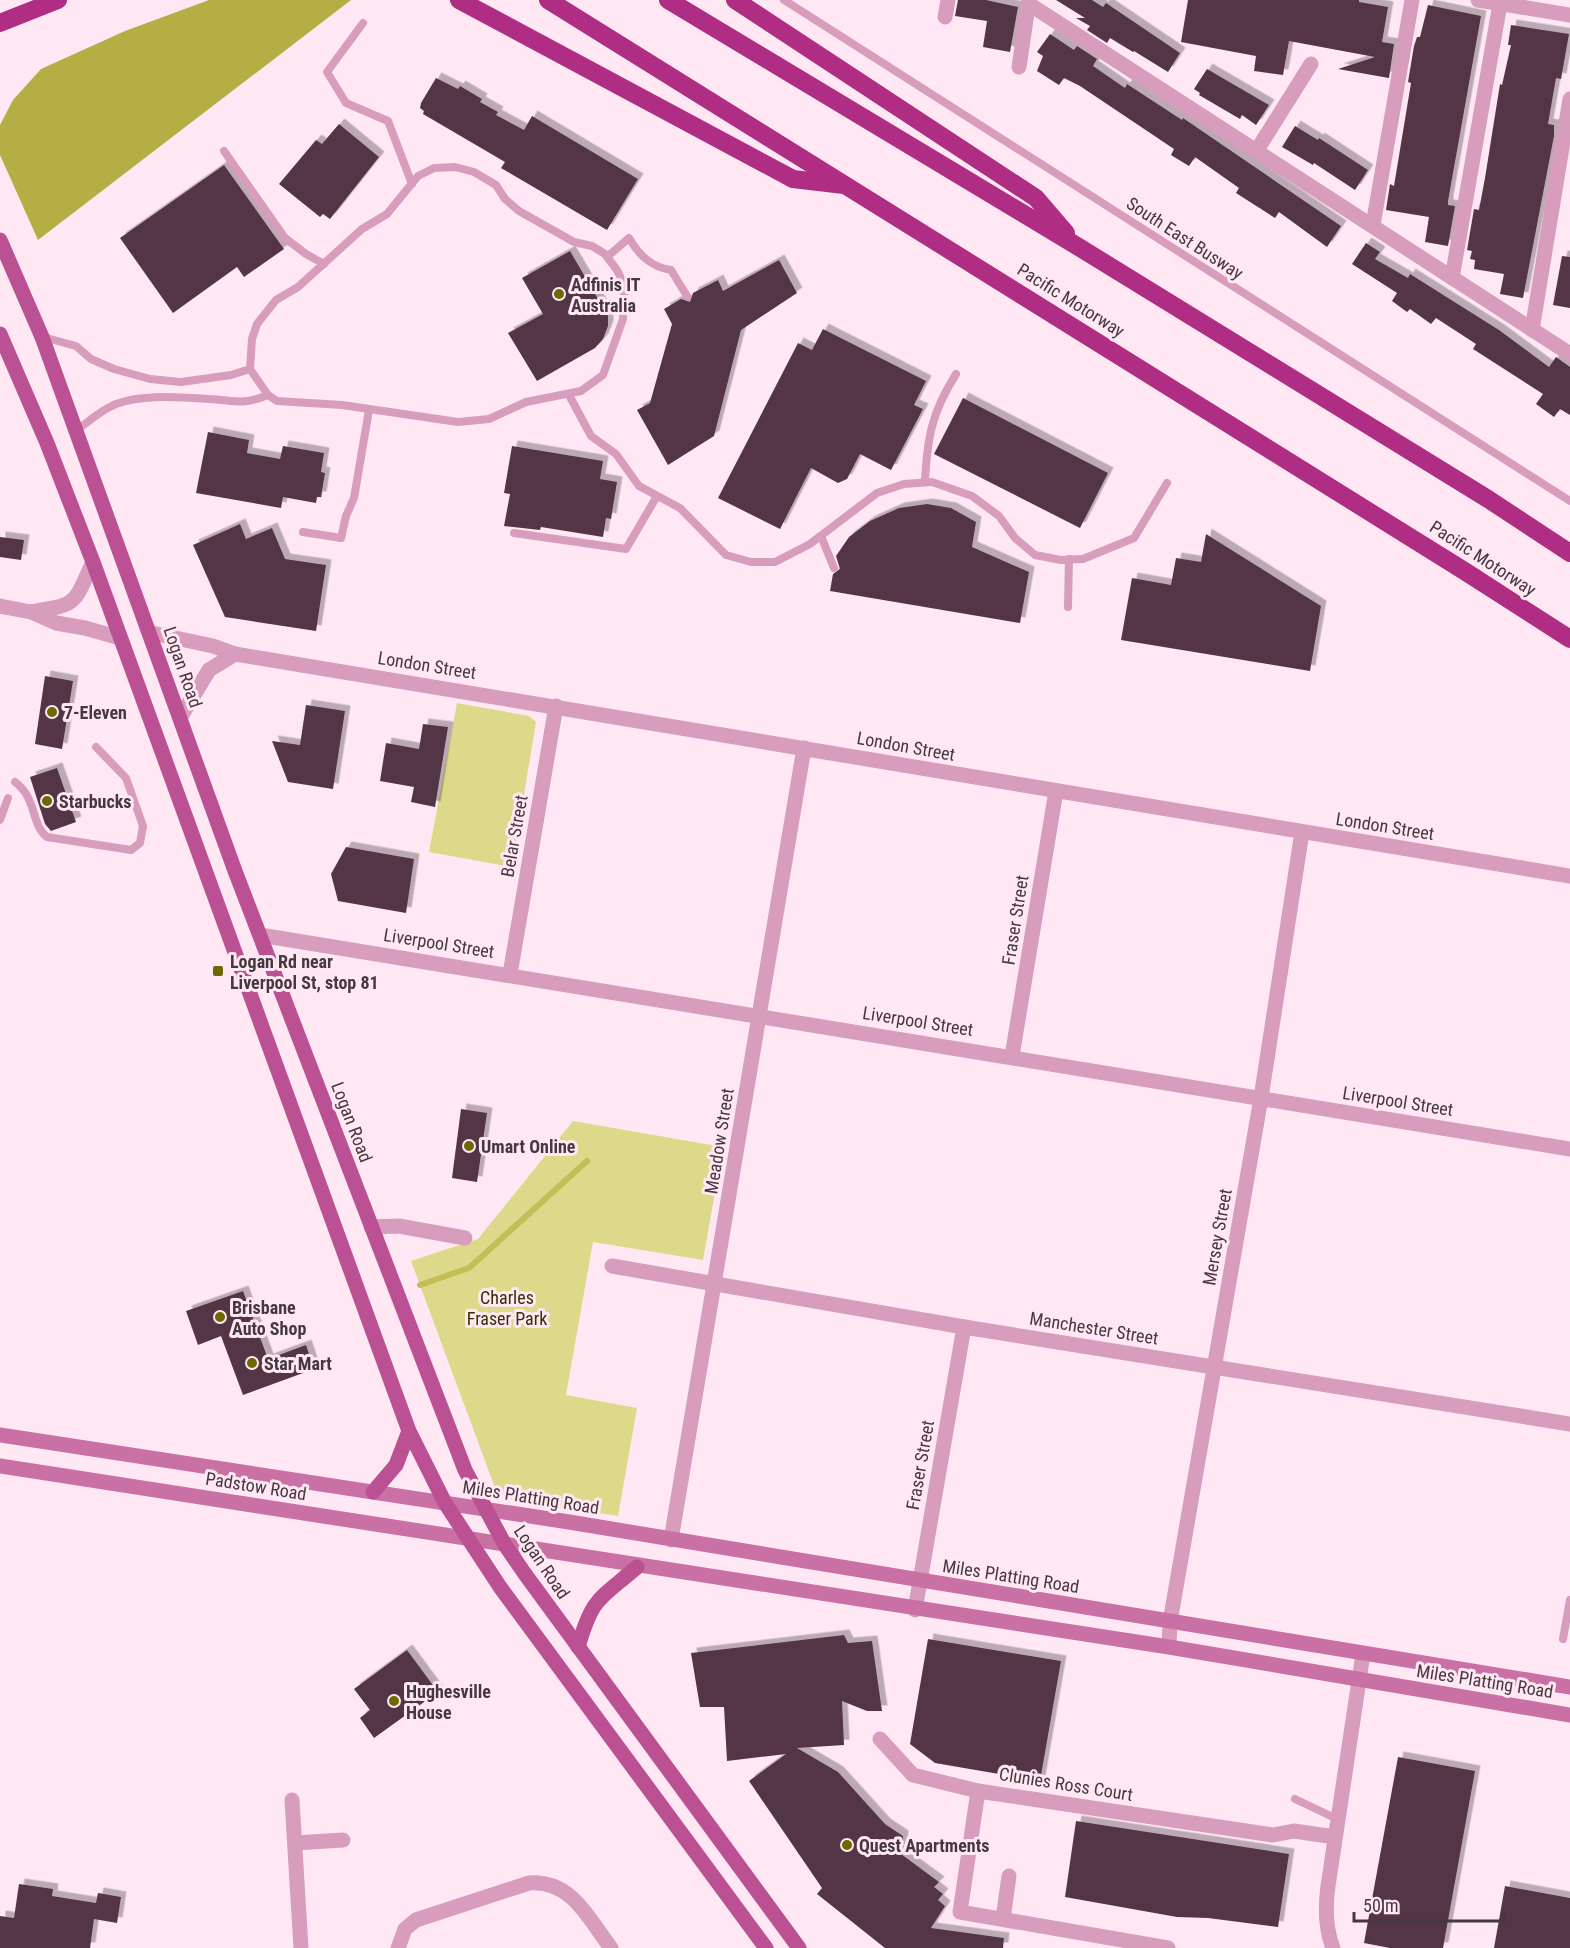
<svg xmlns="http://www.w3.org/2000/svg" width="1570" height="1948" font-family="'Roboto Condensed',sans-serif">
	<defs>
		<filter id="shadow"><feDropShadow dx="5.5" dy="-5.5" stdDeviation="0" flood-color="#0004"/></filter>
	</defs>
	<rect width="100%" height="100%" fill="#ffe8f4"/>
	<g fill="#ddd98a">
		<polygon points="457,703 529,716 536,722 512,867 429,852"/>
		<polygon points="573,1121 723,1147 703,1260 593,1242 566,1395 637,1408 618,1516 511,1499 495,1488 411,1261 478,1239"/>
	</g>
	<polygon fill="#b4ae45" points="209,0 351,0 38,240 0,155 0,125 13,100 41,69 125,31"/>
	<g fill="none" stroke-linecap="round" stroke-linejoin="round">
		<polyline stroke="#c4be56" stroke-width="6" points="420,1285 469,1268 587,1161"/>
	</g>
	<g fill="#523545" filter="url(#shadow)">
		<polygon points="958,0 986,0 1018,7 1010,52 983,47 987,21 955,16"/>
		<polygon points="1056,0 1092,0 1103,7 1106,3 1180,53 1168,72 1134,51 1133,52 1110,38 1107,43 1087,30 1090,26 1076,18 1085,18"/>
		<polygon points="1188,0 1359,0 1359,2 1388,7 1382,42 1394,44 1389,78 1338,69 1375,57 1289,41 1283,75 1254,71 1256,56 1181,42"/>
		<polygon points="1428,5 1481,16 1448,201 1448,205 1455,206 1448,246 1425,242 1429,217 1386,210 1390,184 1394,186 1411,83 1408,82 1414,46 1417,37 1420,37"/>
		<polygon points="1511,25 1569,34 1561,79 1556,78 1548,124 1554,125 1554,136 1523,298 1500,294 1504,274 1474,269 1475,260 1470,259 1472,251 1467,250 1474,209 1479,210 1485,178 1500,84 1502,85 1511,45 1508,45"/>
		<polygon points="1050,34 1074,50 1077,46 1097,59 1093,66 1125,88 1127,84 1182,120 1183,118 1341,226 1327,247 1279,212 1275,218 1236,193 1239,188 1195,157 1189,166 1171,155 1174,149 1080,86 1064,78 1059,85 1037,71 1043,56 1037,52"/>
		<polygon points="1207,69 1269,105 1256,125 1242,115 1240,119 1199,95 1200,93 1194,89"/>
		<polygon points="436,78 458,89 460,86 482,99 480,102 498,112 496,115 524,130 532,116 638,179 607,230 501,168 505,162 423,114 424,111 420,108 421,103"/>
		<polygon points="339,124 379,157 330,219 323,214 320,217 279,184 316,140 322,144"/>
		<polygon points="1295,126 1318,140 1319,138 1368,170 1355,190 1314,163 1313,165 1282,147"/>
		<polygon points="224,165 284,249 244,277 237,267 173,313 120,238"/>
		<polygon points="1366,243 1380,252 1375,259 1408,278 1410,274 1499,330 1549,367 1556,357 1570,367 1570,415 1560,409 1554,417 1536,404 1543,394 1473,349 1476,344 1436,318 1431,324 1410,309 1407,312 1392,301 1397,293 1352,264"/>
		<polygon points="570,251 608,316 608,326 603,339 595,348 537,381 508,333 543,314 522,278"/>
		<polygon points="1562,256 1570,257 1570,308 1553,305"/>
		<polygon points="779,260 797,293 741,330 714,436 668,465 637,410 650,403 672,324 664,309 681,299 690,302 693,293 718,280 723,291"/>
		<polygon points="823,329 926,381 914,405 923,409 891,470 860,454 847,479 838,483 811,468 780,529 718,498 798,343 812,350"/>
		<polygon points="963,398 1108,473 1080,528 934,454"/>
		<polygon points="208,432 249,440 247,453 280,459 283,446 324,453 321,472 325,473 321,497 317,497 316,503 283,497 281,508 196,493"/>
		<polygon points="512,446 603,461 600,479 617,482 611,519 606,518 603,537 541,527 540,530 504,526 510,494 504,493"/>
		<polygon points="927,504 951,508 976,522 972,547 1029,572 1020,623 830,591 833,574 840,569 836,556 849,537 870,521 899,508"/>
		<polygon points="240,524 246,539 272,528 285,559 326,565 316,631 225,617 193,545"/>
		<polygon points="1206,534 1321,606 1310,671 1121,640 1132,578 1171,585 1176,558 1201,562"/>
		<polygon points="0,537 24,540 21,560 0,557"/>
		<polygon points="45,676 73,681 62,749 35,744"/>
		<polygon points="306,705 345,711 333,789 288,782 272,741 300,745"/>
		<polygon points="423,724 448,727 435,807 411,802 414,787 380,781 386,743 419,749"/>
		<polygon points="57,768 76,822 51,831 45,824 30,777"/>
		<polygon points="346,847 414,859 406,913 338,901 331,874"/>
		<polygon points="461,1109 487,1113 477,1182 452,1178"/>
		<polygon points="243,1291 268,1359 306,1345 314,1369 243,1395 221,1336 198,1345 186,1311"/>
		<polygon points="844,1635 848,1643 872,1641 882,1711 867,1711 842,1701 844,1745 797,1748 838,1772 885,1824 903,1836 901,1854 939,1882 934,1887 943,1894 938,1900 945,1906 931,1928 1004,1938 1003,1948 885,1948 817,1894 822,1888 749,1781 786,1754 727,1761 724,1707 700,1707 691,1653"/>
		<polygon points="928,1639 1061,1661 1040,1781 935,1763 910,1744"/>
		<polygon points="407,1650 438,1692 374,1738 360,1718 370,1710 354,1689"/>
		<polygon points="1398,1757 1475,1771 1443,1948 1390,1948 1364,1943"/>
		<polygon points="1076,1821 1289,1854 1278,1927 1208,1918 1177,1917 1065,1897"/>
		<polygon points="19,1884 53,1889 52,1896 96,1903 98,1893 121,1897 117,1923 94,1919 90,1948 0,1948 0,1916 14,1918"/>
		<polygon points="1505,1886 1570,1898 1570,1948 1494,1948"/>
	</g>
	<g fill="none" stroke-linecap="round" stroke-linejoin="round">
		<g stroke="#d89cbd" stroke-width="8">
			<polyline points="784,0 1570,501"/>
			<polyline points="363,23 327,72 346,103 388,121 412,184"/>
			<polyline points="224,151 285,238 306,254 324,264"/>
			<polygon points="455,167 474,172 496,185 505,199 519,211 574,242 592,246 605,254 617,270 624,285 623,319 603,375 581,391 526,402 489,419 458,422 342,405 277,401 268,395 250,369 252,339 257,324 276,300 298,287 362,229 387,214 418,176 434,168"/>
			<path d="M607,257L629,238C639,255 651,267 671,270L687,296"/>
			<polyline points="43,337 76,346 91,359 114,369 150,379 181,382 231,375 250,369"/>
			<polyline points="569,395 591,436 616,454 639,486 680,508 726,555 751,562 775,562 810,544 877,493 904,484 932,482 972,496 999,516 1015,538 1035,555 1061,560 1083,559 1134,538 1167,483"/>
			<path d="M77,430C89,421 101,410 116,404C143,394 180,397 209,399C235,400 241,406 268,395"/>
			<path d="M925,482C927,438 932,412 956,374"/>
			<polyline points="303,532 341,538 346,516 354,498 369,410"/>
			<polyline points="514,533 626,549 657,496"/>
			<polyline points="821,536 834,568"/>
			<polyline points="1068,607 1069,559"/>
			<path d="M15,782C37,798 31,825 47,837L131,850L140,843L143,826L126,778L96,747"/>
			<polyline points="0,820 8,798"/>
			<polyline points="1563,1639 1570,1600"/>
			<polyline points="1295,1799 1337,1819"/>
		</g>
		<g stroke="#d89cbd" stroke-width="15">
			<polyline points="1478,0 1570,15"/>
			<polyline points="1029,4 1570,354"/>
			<polyline points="945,17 948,0"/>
			<polyline points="1019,67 1029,0"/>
			<polyline points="1257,150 1311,64"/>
			<polyline points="1373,225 1412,0"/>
			<polyline points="1452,278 1500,4"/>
			<polyline points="1532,330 1570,99"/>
			<polyline points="152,633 213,646 235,654 1570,876"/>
			<polyline points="180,718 209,670 235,654"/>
			<polyline points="260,935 1570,1149"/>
			<polyline points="510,974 556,706"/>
			<polyline points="1012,1056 1056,791"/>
			<polyline points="371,1227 399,1226 465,1238"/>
			<polyline points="612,1266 964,1327 1570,1424"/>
			<polyline points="671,1540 804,748"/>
			<polyline points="915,1610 964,1327"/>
			<polyline points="1169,1647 1170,1622 1261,1098 1302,832"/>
			<polyline points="880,1739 913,1775 978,1791"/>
			<polyline points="292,1800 301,1948"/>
			<polyline points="295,1843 343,1840"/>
			<polyline points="1003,1919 1009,1876"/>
			<path d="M398,1948L405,1929L416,1920L529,1883C572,1880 588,1918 611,1948"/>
			<polyline points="1168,1948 960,1912 978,1791 1273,1835 1294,1831 1335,1837"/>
			<path d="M1333,1948C1325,1928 1325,1908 1328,1886L1363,1654"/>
		</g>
		<g stroke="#d89cbd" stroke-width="15">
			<polyline points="0,606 31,612 56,623 85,628 120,638"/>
			<path d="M31,612C79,604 73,605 93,562"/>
		</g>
		<g stroke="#c971a5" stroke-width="15">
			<polyline points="0,1435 569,1522 1570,1687"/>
			<polyline points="0,1466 1169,1647 1570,1715"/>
		</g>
		<g stroke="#bb5092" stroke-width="15">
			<polyline points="0,240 42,337 235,871 465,1470 505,1545 525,1574 799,1948"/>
			<polyline points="0,334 47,443 93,562 409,1431 445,1503 500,1587 766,1948"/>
			<polyline points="373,1492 396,1465 409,1431"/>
			<path d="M578,1647C593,1596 599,1600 637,1567"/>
		</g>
		<g stroke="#af2d83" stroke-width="18">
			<polyline points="459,0 793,179 844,185"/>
			<polyline points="548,0 1466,572 1570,639"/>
			<polyline points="668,0 1077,246 1488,499 1570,553"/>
			<polyline points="735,0 1036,198 1066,233"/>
			<polyline points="0,23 58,0"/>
		</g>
	</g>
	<g fill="#6d6800" stroke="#ffe8f4" stroke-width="2">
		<circle cx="559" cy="294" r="6"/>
		<circle cx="52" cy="712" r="6"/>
		<circle cx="47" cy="801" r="6"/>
		<rect x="212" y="965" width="12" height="12" rx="3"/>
		<circle cx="469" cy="1146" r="6"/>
		<circle cx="220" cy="1317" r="6"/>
		<circle cx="252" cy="1363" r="6"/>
		<circle cx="394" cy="1701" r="6"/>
		<circle cx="847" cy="1845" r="6"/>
	</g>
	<g text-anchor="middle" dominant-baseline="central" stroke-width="6" stroke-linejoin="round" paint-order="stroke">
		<g font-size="18" fill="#46383f" stroke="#ffe8f4">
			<text transform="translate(1185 238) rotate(33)">South East Busway</text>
			<text transform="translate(1071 300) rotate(32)">Pacific Motorway</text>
			<text transform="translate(1483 558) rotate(33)">Pacific Motorway</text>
			<text transform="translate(427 665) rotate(9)">London Street</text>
			<text transform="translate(183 667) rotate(71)">Logan Road</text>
			<text transform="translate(906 746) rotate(10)">London Street</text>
			<text transform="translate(1385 826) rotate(9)">London Street</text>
			<text transform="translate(514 836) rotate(-80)">Belar Street</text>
			<text transform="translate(1015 920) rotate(-81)">Fraser Street</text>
			<text transform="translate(439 943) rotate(9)">Liverpool Street</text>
			<text transform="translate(918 1021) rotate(9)">Liverpool Street</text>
			<text transform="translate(1398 1101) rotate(9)">Liverpool Street</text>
			<text transform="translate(352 1122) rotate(69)">Logan Road</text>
			<text transform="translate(719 1141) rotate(-81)">Meadow Street</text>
			<text transform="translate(1217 1237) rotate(-80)">Mersey Street</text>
			<text transform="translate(1094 1328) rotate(9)">Manchester Street</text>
			<text transform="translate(920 1465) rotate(-80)">Fraser Street</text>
			<text transform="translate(256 1486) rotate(9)">Padstow Road</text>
			<text transform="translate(531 1497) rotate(9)">Miles Platting Road</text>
			<text transform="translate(542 1562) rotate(56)">Logan Road</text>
			<text transform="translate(1011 1576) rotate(9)">Miles Platting Road</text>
			<text transform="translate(1485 1681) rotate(9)">Miles Platting Road</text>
			<text transform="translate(1066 1784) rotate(9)">Clunies Ross Court</text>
		</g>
		<g font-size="18" font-weight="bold" fill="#46383f" stroke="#ffe8f4" text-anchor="start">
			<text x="571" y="284">Adfinis IT<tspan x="571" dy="21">Australia</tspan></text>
			<text x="64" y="712">7-Eleven</text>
			<text x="59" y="801">Starbucks</text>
			<text x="230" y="961">Logan Rd near<tspan x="230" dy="21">Liverpool St, stop 81</tspan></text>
			<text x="481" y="1146">Umart Online</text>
			<text x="232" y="1307">Brisbane<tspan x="232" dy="21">Auto Shop</tspan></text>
			<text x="264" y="1363">Star Mart</text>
			<text x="406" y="1691">Hughesville<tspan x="406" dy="21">House</tspan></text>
			<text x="859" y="1845">Quest Apartments</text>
		</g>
		<g font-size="18" fill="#333002" stroke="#ffe8f4">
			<text x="507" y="1297">Charles<tspan x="507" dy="21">Fraser Park</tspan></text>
		</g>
	</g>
	<path d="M1354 1912v9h150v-9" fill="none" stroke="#46383f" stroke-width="3"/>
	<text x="1363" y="1912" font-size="18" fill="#46383f" stroke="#ffe8f4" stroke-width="4.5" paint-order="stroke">50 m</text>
</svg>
